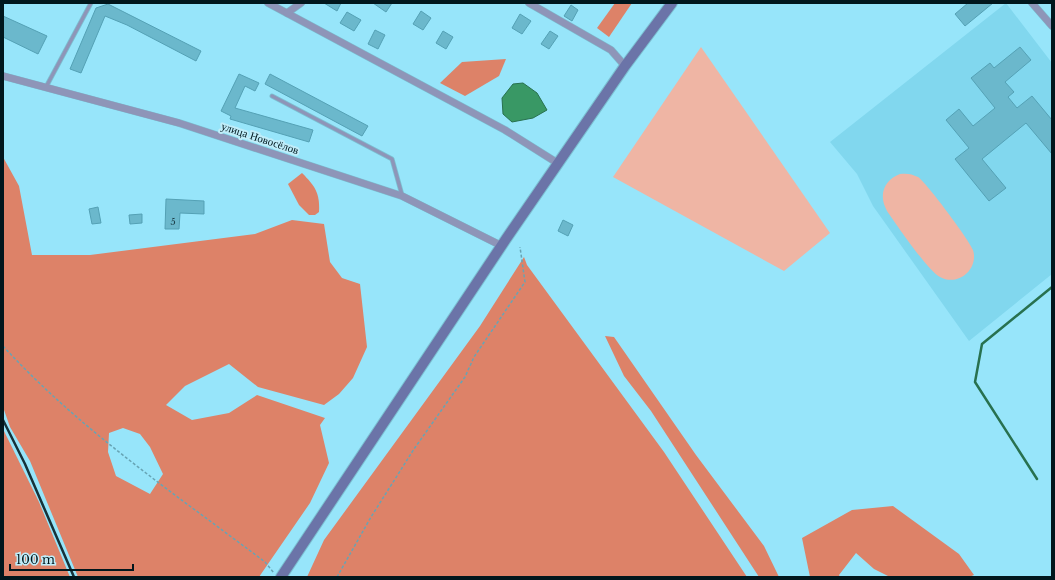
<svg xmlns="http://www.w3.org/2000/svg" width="1055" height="580" font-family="'Libre Baskerville',serif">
	<rect width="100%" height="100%" fill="#97e5fa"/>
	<polygon fill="#81d7ee" points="1006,3 1052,63 1052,274 969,341 873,206 857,174 830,142"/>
	<g fill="#efb5a4">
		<polygon points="701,47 830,233 784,271 613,177"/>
		<path d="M900,174C907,173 912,174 918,177C926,182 970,241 973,250C979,269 958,287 940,277C928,271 896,224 887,211C878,195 884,180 900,174Z"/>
	</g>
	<g fill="#dd8268" fill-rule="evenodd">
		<polygon points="615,3 632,3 609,37 597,28"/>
		<polygon points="506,59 499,76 465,96 440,83 462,62"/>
		<path d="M3,157L19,186L32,255H90L255,234L292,220L324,224L330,262L342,278L360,284L367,347L353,378L339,394L324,405L258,387L229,364L185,386L166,405L192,420L229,413L257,395L325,418L320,425L329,463L310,503L259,577H78L30,461L10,427L3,407ZM123,428L140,434L150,447L163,474L150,494L116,476L108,452L109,433Z"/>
		<path d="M302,173C315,186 320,193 319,212L315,215H309L299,205L288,184Z"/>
		<polygon points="524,257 527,265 664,452 747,577 307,577 324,540 480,326"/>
		<polygon points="605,336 614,337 696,455 764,546 779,577 759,577 651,411 624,376"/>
		<polygon points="3,429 39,502 70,577 3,577"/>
		<polygon points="893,506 959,554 974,575 969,577 890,577 874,569 856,553 839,575 840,577 810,577 802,538 852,510"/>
	</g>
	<polygon fill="#399865" stroke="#28714f" points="523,83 537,93 547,110 533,118 512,122 503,114 502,98 513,84"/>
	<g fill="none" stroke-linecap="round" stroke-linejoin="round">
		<polyline stroke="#28714f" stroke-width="2.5" points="1037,479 975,382 982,344 1052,287"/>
	</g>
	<g fill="#6bb8cc" stroke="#54a1b5">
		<polygon points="324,3 341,3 337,11"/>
		<polygon points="373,3 392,3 386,12"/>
		<polygon points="968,3 993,3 965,26 955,14"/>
		<polygon points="108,4 201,51 196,61 127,25 105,16 81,73 70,69 96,8"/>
		<polygon points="571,5 578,10 572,21 564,16"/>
		<polygon points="421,11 431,18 423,30 413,24"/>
		<polygon points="347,12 361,20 354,31 340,23"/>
		<polygon points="520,14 531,21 522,34 512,28"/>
		<polygon points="3,16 47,36 38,54 3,37"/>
		<polygon points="375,30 385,35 378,49 368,44"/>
		<polygon points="443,31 453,37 446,49 436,43"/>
		<polygon points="550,31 558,36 549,49 541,44"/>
		<polygon points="1020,47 1031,60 1005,82 1014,92 1008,97 1017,108 1032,96 1052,120 1052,154 1026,123 982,159 1006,188 989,201 955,159 969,148 946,120 959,109 973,126 995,108 971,78 990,63 994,68"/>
		<polygon points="239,74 259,83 255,91 245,86 235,108 313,130 309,142 230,119 231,116 221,111"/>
		<polygon points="270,74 368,126 362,136 265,84"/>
		<polygon points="166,199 204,201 204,214 180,213 179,229 165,229"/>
		<polygon points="98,207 101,223 92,224 89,209"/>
		<polygon points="142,214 142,223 130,224 129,215"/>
		<polygon points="563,220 573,225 568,236 558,231"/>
	</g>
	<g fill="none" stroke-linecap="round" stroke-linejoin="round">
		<defs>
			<g id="lane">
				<polyline points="46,87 91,3"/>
				<polyline points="272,96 392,159 402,195"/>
			</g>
			<g id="street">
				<polyline points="268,3 505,130 559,164"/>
				<polyline points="529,3 611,50 625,66"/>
				<polyline points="1032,3 1052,26"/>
				<polyline points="287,13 301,3"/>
				<polyline points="3,76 179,123 402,196 502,246"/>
			</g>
			<polyline id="secondary" points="281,577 506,239 625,66 672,3"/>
		</defs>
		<use href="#lane" stroke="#7cc0d2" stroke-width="5"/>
		<use href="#street" stroke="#7cc0d2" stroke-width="8"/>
		<use href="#secondary" stroke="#7cc0d2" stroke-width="12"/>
		<g stroke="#67a4b4" stroke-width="1.5" stroke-dasharray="3 2" stroke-linecap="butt">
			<path d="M3,346C80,430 175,494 265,562L274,573"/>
			<polyline points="337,577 371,517 414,449 465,377 474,357 525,282 520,247"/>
		</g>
		<use href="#lane" stroke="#8e95b8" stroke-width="3.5"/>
		<use href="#street" stroke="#8e95b8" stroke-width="7"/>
		<use href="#secondary" stroke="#6b74a8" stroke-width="10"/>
		<polyline stroke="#15323a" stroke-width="2.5" points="3,420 25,464 74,577"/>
	</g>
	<g text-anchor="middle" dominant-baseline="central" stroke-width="4" stroke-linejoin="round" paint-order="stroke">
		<g font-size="9" fill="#1c3f49">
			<text x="173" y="221">5</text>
		</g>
		<g font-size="11" fill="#01171d" stroke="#c0edf9">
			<text transform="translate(260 138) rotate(18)">улица Новосёлов</text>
		</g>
	</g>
	<rect width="1055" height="580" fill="none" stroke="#01171d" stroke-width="8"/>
	<path d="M10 564v6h123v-6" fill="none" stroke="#01171d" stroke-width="2"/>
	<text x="16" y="564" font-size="12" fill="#01171d" stroke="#c0edf9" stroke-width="3" paint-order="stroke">100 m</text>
</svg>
